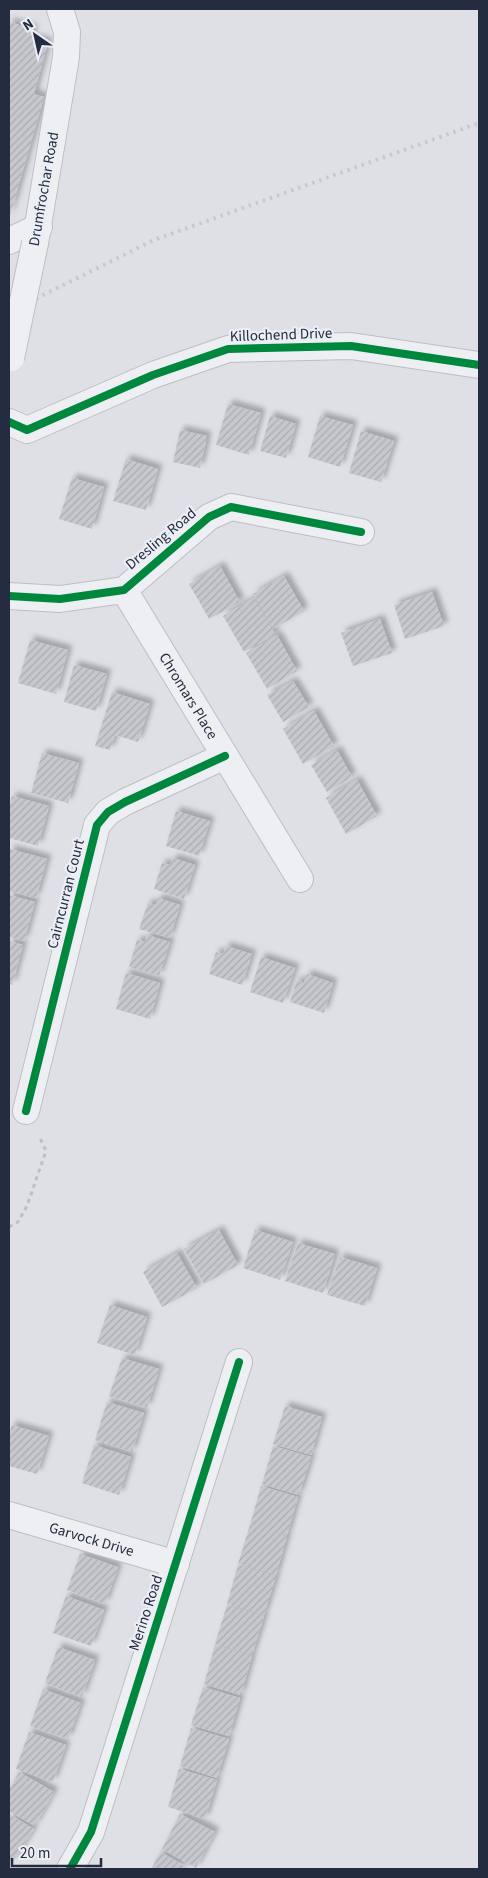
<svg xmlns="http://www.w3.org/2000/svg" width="488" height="1878" font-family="'Source Sans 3',sans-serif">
	<defs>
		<pattern id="building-hatch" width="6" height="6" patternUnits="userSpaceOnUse" patternTransform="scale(1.25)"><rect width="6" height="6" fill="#c7c8cd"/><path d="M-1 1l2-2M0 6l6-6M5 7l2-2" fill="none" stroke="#abacb1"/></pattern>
		<filter id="shadow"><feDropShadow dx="4.5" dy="-4.5" stdDeviation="2.5" flood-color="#0004"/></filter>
	</defs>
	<rect width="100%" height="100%" fill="#dfe0e5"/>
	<g fill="url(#building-hatch)" filter="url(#shadow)">
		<polygon points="9,22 33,29 31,38 48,42 34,94 44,97 9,219"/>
		<polygon points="228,404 261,413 249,455 216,445"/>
		<polygon points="270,416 296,424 286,458 260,451"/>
		<polygon points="320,416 353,425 340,467 308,457"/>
		<polygon points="180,430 207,436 200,468 173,462"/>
		<polygon points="361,431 394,441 381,482 349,473"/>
		<polygon points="126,459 158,469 146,510 113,501"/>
		<polygon points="72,478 104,487 92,529 59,519"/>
		<polygon points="220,566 240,602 209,619 189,584"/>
		<polygon points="284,576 304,611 273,629 253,594"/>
		<polygon points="432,592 444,626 405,639 394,605"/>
		<polygon points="254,598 275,634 244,652 223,616"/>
		<polygon points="380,619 392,653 353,666 341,633"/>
		<polygon points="277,635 297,671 267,689 246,653"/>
		<polygon points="30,640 68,650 56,694 18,683"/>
		<polygon points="74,665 107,674 96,711 64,702"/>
		<polygon points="293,681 309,707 283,722 267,695"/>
		<polygon points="112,692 150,704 138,742 115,735 110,750 95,746"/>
		<polygon points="314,711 334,746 303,764 283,729"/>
		<polygon points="337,750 352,777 327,792 311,765"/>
		<polygon points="42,753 79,763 68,803 31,793"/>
		<polygon points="357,780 377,816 346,834 326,798"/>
		<polygon points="12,796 49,806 38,846 9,838 9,809"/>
		<polygon points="176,811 210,821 199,856 166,846"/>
		<polygon points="10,849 47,859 36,898 9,891"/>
		<polygon points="173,858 195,865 184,899 154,889 162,863 170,865"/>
		<polygon points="9,895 35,902 24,941 9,937"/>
		<polygon points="158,898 180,905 170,938 139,929 148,903 156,905"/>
		<polygon points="147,935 170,942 159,976 129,967 137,940 145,942"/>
		<polygon points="9,941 23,945 12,985 9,984"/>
		<polygon points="226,946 252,954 242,985 209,974 216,952 223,954"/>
		<polygon points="261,957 295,968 283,1003 250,992"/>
		<polygon points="126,973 160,983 150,1019 116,1009"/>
		<polygon points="307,974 333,983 324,1013 290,1002 297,980 304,983"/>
		<polygon points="219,1230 238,1265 204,1284 184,1249"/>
		<polygon points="255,1230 293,1242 280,1280 243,1268"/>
		<polygon points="298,1243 335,1254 323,1293 285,1281"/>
		<polygon points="177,1253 197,1288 162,1307 143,1272"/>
		<polygon points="340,1257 377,1268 365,1306 327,1295"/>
		<polygon points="110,1305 147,1317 135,1355 97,1343"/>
		<polygon points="122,1358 159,1369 147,1408 109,1396"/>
		<polygon points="107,1402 144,1413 132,1452 95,1440"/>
		<polygon points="285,1406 322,1417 311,1455 273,1444"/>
		<polygon points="12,1425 49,1436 37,1474 9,1466 9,1434"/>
		<polygon points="94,1445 131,1457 119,1495 82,1483"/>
		<polygon points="273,1446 311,1457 299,1495 262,1484"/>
		<polygon points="261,1486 298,1497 287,1535 250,1525"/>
		<polygon points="250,1525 287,1536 276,1575 238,1564"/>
		<polygon points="80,1554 118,1567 105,1604 67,1590"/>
		<polygon points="238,1565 276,1576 264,1615 227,1604"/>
		<polygon points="66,1596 104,1610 91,1646 53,1633"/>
		<polygon points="227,1605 264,1616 252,1655 215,1644"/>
		<polygon points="215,1645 252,1656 241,1695 204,1684"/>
		<polygon points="58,1647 95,1660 82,1697 45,1683"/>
		<polygon points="203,1687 240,1698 229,1736 191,1725"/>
		<polygon points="43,1689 81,1703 68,1739 30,1726"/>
		<polygon points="191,1728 229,1739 217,1778 180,1766"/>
		<polygon points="29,1732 66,1745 53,1782 16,1769"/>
		<polygon points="179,1769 217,1780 205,1819 168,1807"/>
		<polygon points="19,1772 54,1792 35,1826 9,1811 9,1790"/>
		<polygon points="9,1814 34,1829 13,1862 9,1859"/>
		<polygon points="180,1814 215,1832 196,1868 162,1849"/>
		<polygon points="161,1852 189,1869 151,1869"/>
	</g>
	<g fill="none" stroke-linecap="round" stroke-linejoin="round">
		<defs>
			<g id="minor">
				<polyline points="9,241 39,227"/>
				<polyline points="35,243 66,57 67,32 60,9"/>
				<polyline points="9,422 27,430 153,375 228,349 351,346 479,365"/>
				<path id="s1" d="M124,590L300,879"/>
				<polyline points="9,596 60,599 124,590 209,517 231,507 361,532"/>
				<polyline points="26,1111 97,825 108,812 125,802 225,756"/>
				<path id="s2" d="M9,1515L176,1564"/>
				<polyline points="70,1869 91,1832 239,1362"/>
			</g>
		</defs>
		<use href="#minor" stroke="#bdbec3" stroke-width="28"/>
		<polyline stroke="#bdbfc5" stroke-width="3" stroke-dasharray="4 4" stroke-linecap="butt" points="9,1227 18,1222 27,1206 46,1151 39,1136"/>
		<use href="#minor" stroke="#eeeff2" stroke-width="26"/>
		<polyline stroke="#c7c9cd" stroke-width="4" stroke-dasharray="2.5 5" stroke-linecap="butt" points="9,312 154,240 479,123"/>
		<defs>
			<polyline id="minor-bridge" points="11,358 35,243"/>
		</defs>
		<use href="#minor-bridge" stroke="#bdbec3" stroke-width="28" stroke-linecap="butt"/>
		<use href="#minor-bridge" stroke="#eeeff2" stroke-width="26"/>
		<defs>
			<g id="cycleway">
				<polyline points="9,422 27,430 153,375 228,349 351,346 479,365"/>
				<polyline points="9,596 60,599 124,590 209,517 231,507 361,532"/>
				<polyline points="26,1111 97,825 108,812 125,802 225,756"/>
				<polyline points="70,1869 91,1832 239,1362"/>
			</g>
		</defs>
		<use href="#cycleway" stroke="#ebeef5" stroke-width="11"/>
		<use href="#cycleway" stroke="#00873e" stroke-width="8"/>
	</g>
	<g text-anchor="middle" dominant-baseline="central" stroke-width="4.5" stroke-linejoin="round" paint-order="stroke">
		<g font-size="15" fill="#242c3f" stroke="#ebeef5">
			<text transform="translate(44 189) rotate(-80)">Drumfrochar Road</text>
			<text transform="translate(281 335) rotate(-2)">Killochend Drive</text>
			<text transform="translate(161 539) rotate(-40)">Dresling Road</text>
			<text stroke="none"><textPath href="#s1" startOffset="124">Chromars Place</textPath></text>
			<text transform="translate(66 894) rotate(-76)">Cairncurran Court</text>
			<text stroke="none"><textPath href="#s2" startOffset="86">Garvock Drive</textPath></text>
			<text transform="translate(146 1613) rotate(-72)">Merino Road</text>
		</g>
	</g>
	<rect width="488" height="1878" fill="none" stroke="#242c3f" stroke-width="20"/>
	<g transform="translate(35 35) rotate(326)" stroke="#ebeef5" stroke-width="4" paint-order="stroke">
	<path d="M0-4L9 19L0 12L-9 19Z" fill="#242c3f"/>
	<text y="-8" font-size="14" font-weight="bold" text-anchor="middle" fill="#242c3f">N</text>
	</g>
	<path d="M12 1858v8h89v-8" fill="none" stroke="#242c3f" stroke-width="2.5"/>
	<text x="20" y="1858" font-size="15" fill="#242c3f" stroke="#ebeef5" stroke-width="4" paint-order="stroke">20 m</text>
</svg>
